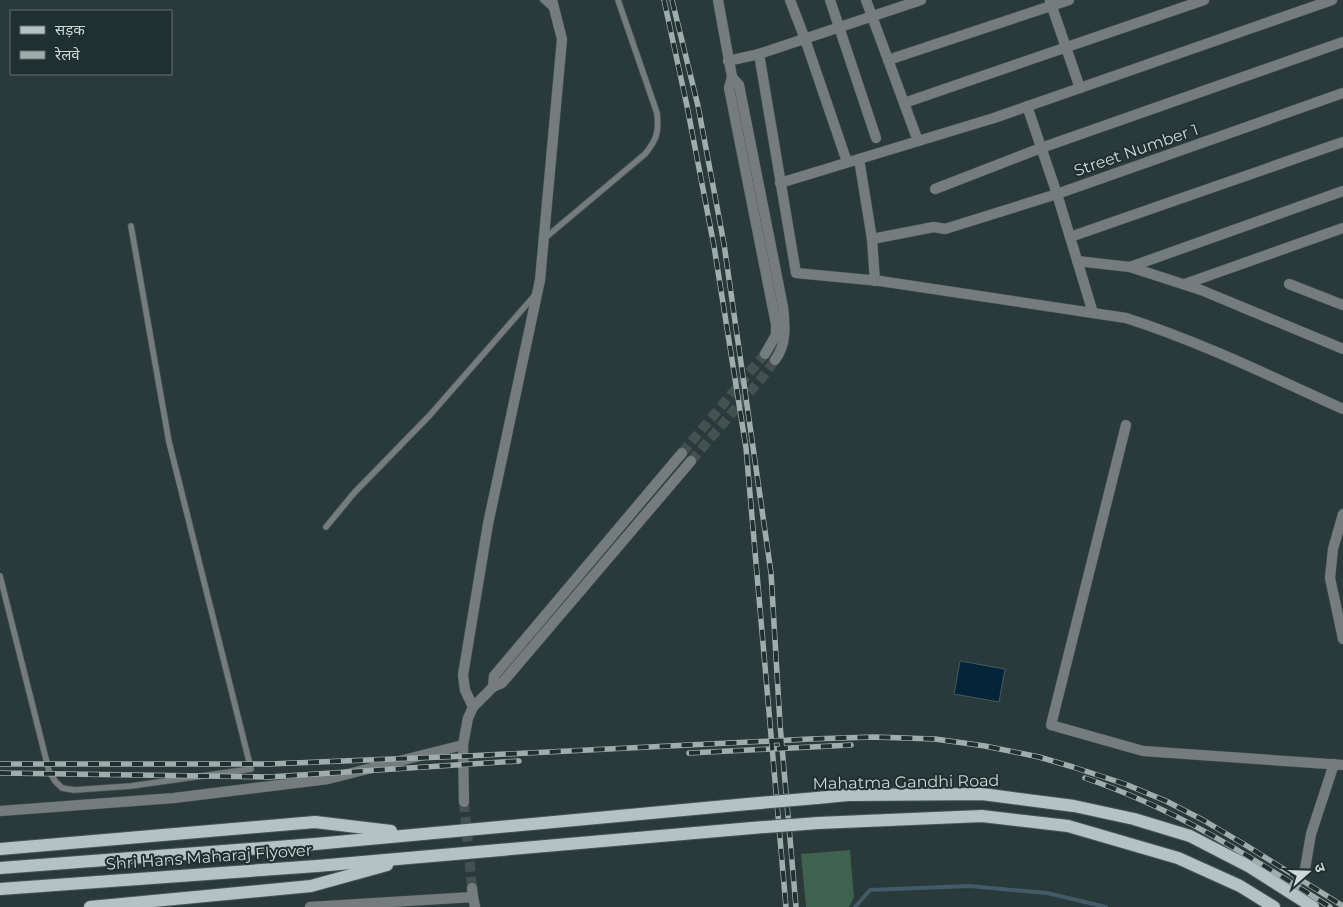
<svg xmlns="http://www.w3.org/2000/svg" width="1343" height="907" font-family="Montserrat,'Noto Sans Devanagari',sans-serif">
	<rect width="100%" height="100%" fill="#2a3939"/>
	<polygon fill="#3e624e" points="850,850 854,897 849,907 806,907 801,854"/>
	<polygon fill="#042538" stroke="#415b68" points="960,661 1005,669 999,702 954,694"/>
	<g fill="none" stroke-linecap="round" stroke-linejoin="round">
		<polyline stroke="#415b68" stroke-width="4" points="855,907 870,890 969,886 1047,893 1106,907"/>
		<g stroke="#435151" stroke-width="10" stroke-dasharray="10 5" stroke-linecap="butt">
			<polyline points="682,453 765,354"/>
			<polyline points="691,461 761,379 775,360"/>
			<polyline points="464,802 472,888"/>
		</g>
		<defs>
			<g id="service">
				<polyline points="543,0 553,9"/>
				<path d="M545,238L645,154C657,139 659,133 657,113L618,0"/>
				<polyline points="326,527 354,493 430,415 535,295"/>
				<polyline points="0,576 49,771 55,781 62,788 74,790 131,786 251,769 169,442 131,226"/>
			</g>
			<g id="minor">
				<polyline points="790,0 805,39 847,162"/>
				<polyline points="830,0 876,138"/>
				<polyline points="866,0 918,141"/>
				<polyline points="1050,1 1080,88"/>
				<path d="M759,54L796,273L880,281L1126,318C1201,342 1272,377 1343,409"/>
				<polyline points="888,60 1069,0"/>
				<polyline points="728,61 759,54 921,0"/>
				<polyline points="904,103 1204,0"/>
				<polyline points="859,159 872,239 875,281"/>
				<polyline points="780,183 994,118 1332,0"/>
				<polyline points="935,189 1041,148 1343,42"/>
				<polyline points="1070,237 1343,142"/>
				<polyline points="872,239 934,227 945,229 1057,194 1027,106"/>
				<polyline points="1077,261 1130,267 1201,290 1343,349"/>
				<polyline points="1130,267 1343,191"/>
				<polyline points="1185,284 1343,228"/>
				<polyline points="1289,284 1343,305"/>
				<polyline points="1093,313 1057,194 1343,93"/>
				<polyline points="1126,425 1051,725 1143,751 1343,765"/>
				<polyline points="1343,514 1333,549 1330,578 1343,639"/>
				<polyline points="473,707 465,690 463,675 488,524 540,280 562,39 552,0"/>
				<polyline points="1291,893 1305,869 1311,834 1334,764"/>
				<polyline points="473,897 475,907"/>
			</g>
			<g id="tertiary">
				<polyline points="718,0 732,77 729,88 776,324 776,335 765,354"/>
				<path d="M732,77L739,85L783,307C785,326 787,344 775,360"/>
				<polyline points="493,687 494,676 682,453"/>
				<polyline points="464,802 463,745 468,718 473,707 493,687 502,683 691,461"/>
				<polyline points="0,811 174,798 328,779 463,745"/>
				<polyline points="310,907 473,897 472,888"/>
			</g>
			<g id="primary">
				<polyline points="817,798 848,795 982,794 1074,806 1134,819 1190,836 1250,867 1313,907"/>
				<polyline points="818,823 982,816 1068,826 1178,858 1240,886 1274,907"/>
				<polyline points="0,849 315,822 391,831"/>
				<polyline points="0,868 315,844 748,804"/>
				<polyline points="0,889 317,866 752,828"/>
				<polyline points="90,907 311,886 387,865"/>
			</g>
		</defs>
		<use href="#service" stroke="#485656" stroke-width="7"/>
		<use href="#minor" stroke="#485656" stroke-width="11"/>
		<use href="#tertiary" stroke="#485656" stroke-width="11"/>
		<use href="#primary" stroke="#485656" stroke-width="14"/>
		<use href="#service" stroke="#757c7e" stroke-width="5.5"/>
		<use href="#minor" stroke="#757c7e" stroke-width="10"/>
		<use href="#tertiary" stroke="#757c7e" stroke-width="10"/>
		<use href="#primary" stroke="#b4c2c6" stroke-width="12"/>
		<defs>
			<g id="rail">
				<polyline points="664,0 687,106 714,246 746,448 786,907"/>
				<polyline points="672,0 698,106 724,244 771,573 780,724 796,907"/>
				<polyline points="689,753 851,745"/>
				<polyline points="0,764 269,764 467,756 810,739 874,737 935,739 985,746 1039,757 1073,767 1125,784 1166,801 1203,820 1247,846 1343,906"/>
				<polyline points="0,773 269,777 519,761"/>
				<path d="M1085,778C1176,809 1249,856 1330,907"/>
			</g>
		</defs>
		<use href="#rail" stroke="#a1acac" stroke-width="5.5"/>
		<use href="#rail" stroke="#202f2f" stroke-width="4" stroke-dasharray="11" stroke-linecap="butt"/>
		<defs>
			<g id="primary-bridge">
				<polyline points="748,804 817,798"/>
				<polyline points="752,828 818,823"/>
			</g>
		</defs>
		<use href="#primary-bridge" stroke="#485656" stroke-width="14" stroke-linecap="butt"/>
		<use href="#primary-bridge" stroke="#b4c2c6" stroke-width="12"/>
	</g>
	<g text-anchor="middle" dominant-baseline="central" stroke-width="4" stroke-linejoin="round" paint-order="stroke">
		<g font-size="16" fill="#cfd8d8" stroke="#202f2f">
			<text transform="translate(1136 150) rotate(-19)">Street Number 1</text>
			<text transform="translate(906 782) rotate(-1)">Mahatma Gandhi Road</text>
			<text transform="translate(209 857) rotate(-4)">Shri Hans Maharaj Flyover</text>
		</g>
	</g>
	<rect x="10" y="10" width="162" height="65" fill="#202f2f" stroke="#667373"/>
	<rect x="20" y="26" width="25" height="8" fill="#b4c2c6" stroke="#667373"/>
	<text x="55" y="35" font-size="15" fill="#cfd8d8">सड़क</text>
	<rect x="20" y="51" width="25" height="8" fill="#a1acac" stroke="#667373"/>
	<text x="55" y="60" font-size="15" fill="#cfd8d8">रेलवे</text>
	<g transform="translate(1308 872) rotate(70)" stroke="#202f2f" stroke-width="4" paint-order="stroke">
	<path d="M0-4L9 19L0 12L-9 19Z" fill="#cfd8d8"/>
	<text y="-8" font-size="14" font-weight="bold" text-anchor="middle" fill="#cfd8d8">उ</text>
	</g>
</svg>
